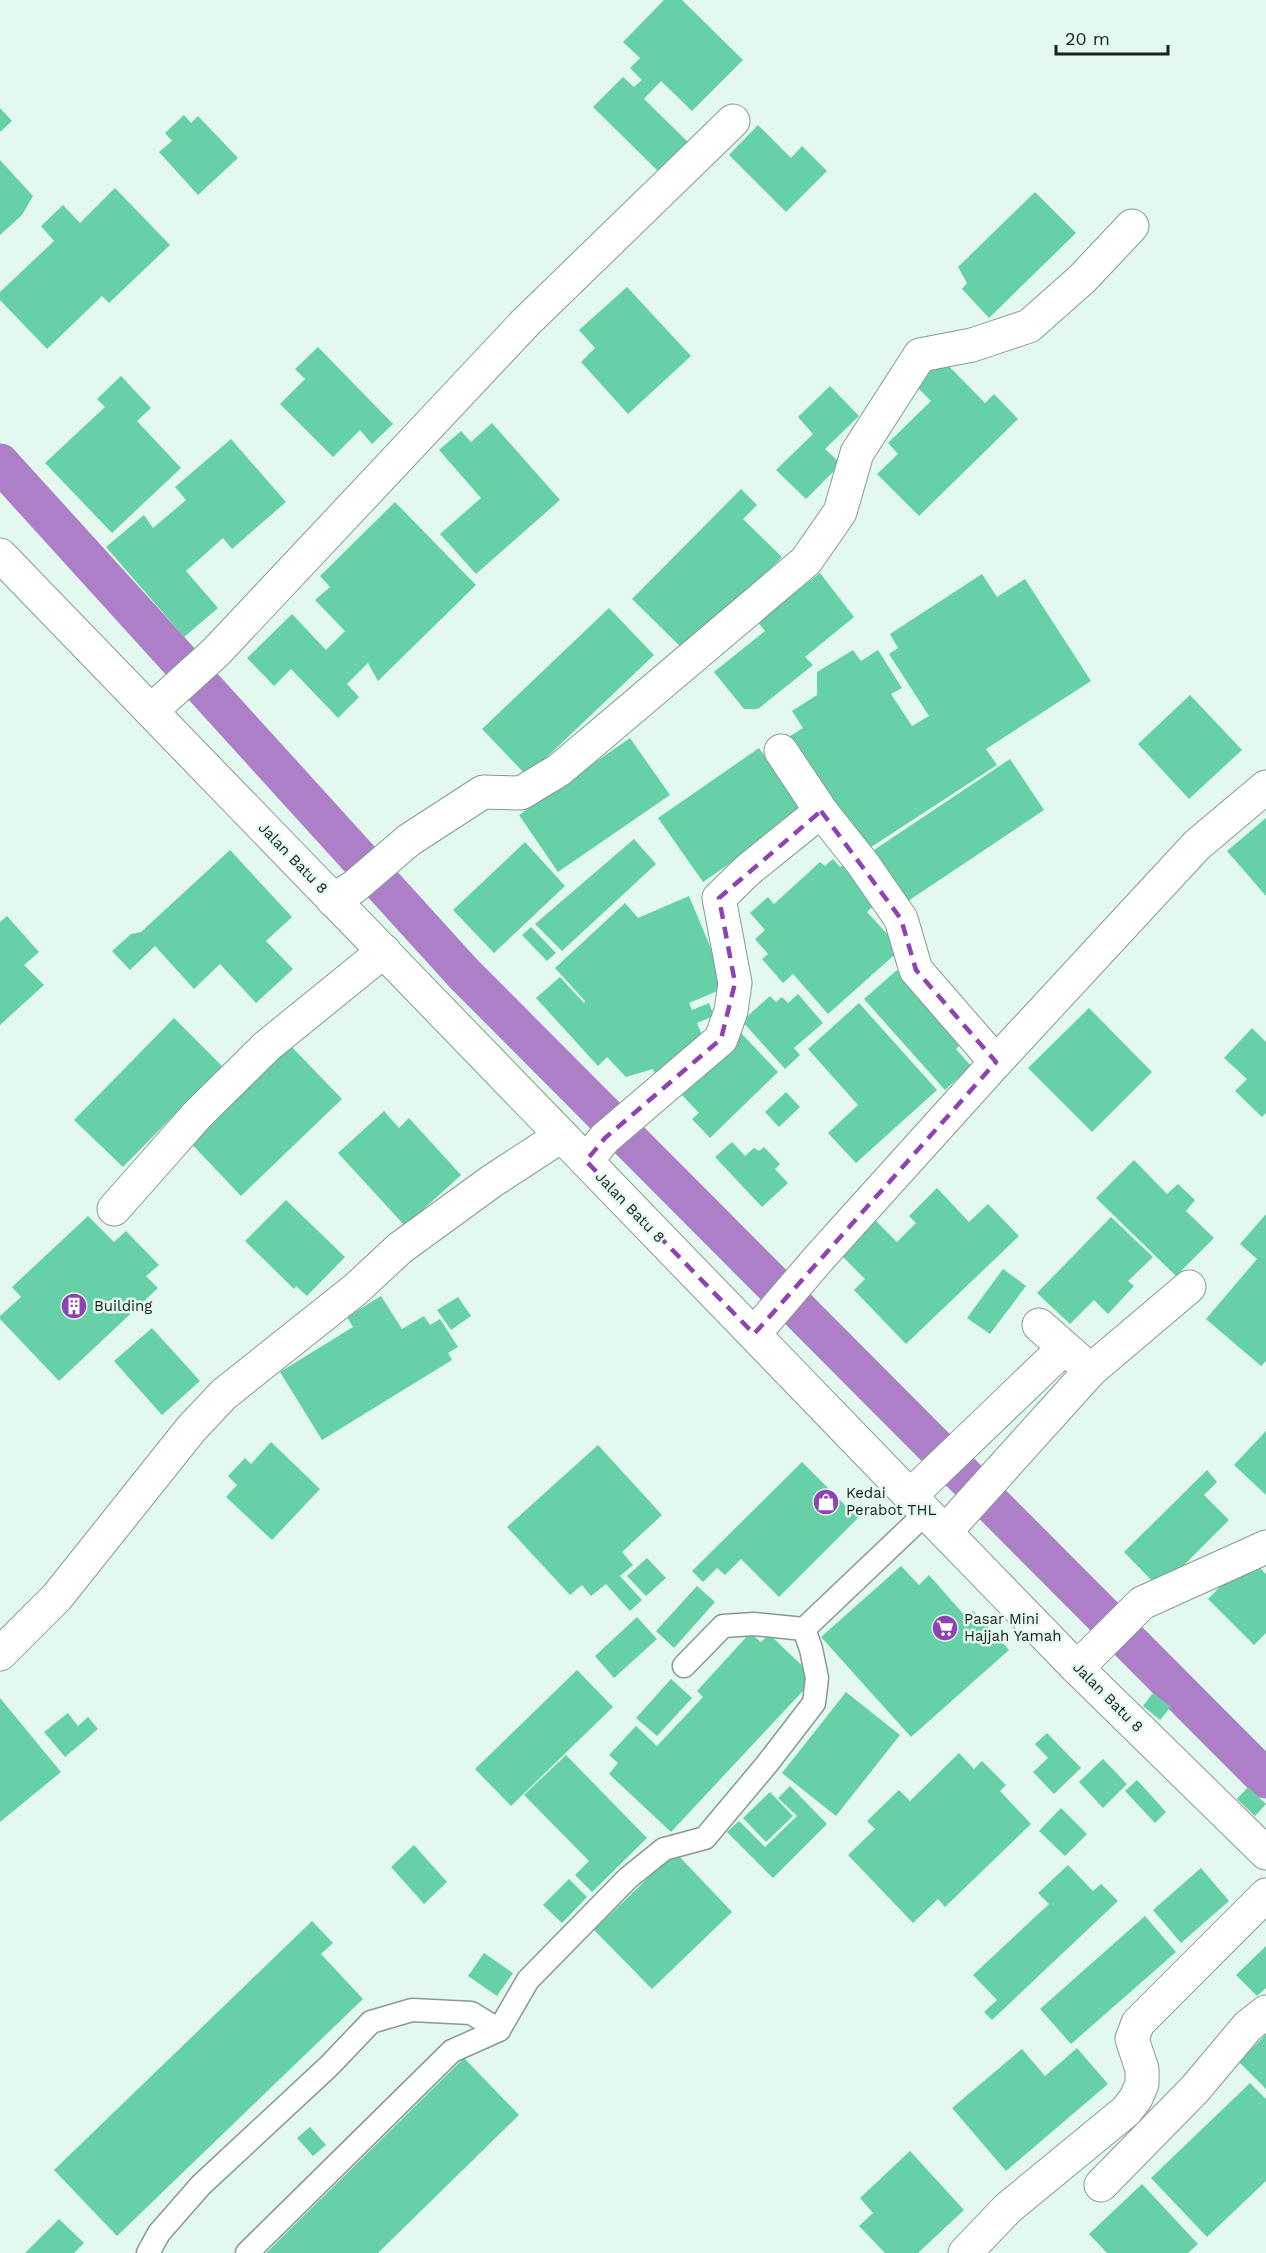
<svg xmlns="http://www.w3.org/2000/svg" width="1266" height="2253" font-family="'Work Sans',sans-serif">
	<rect width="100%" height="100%" fill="#e3f9ef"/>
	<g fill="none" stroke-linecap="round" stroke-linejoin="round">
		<polyline stroke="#ae7fc9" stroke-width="39" points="0,463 464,974 1266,1779"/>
	</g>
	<g fill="#66d1a6">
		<polygon points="664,0 682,0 743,60 692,111 661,81 644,99 692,146 662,175 593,107 623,77 634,87 642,80 630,68 640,58 623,42"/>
		<polygon points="0,108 12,121 0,132"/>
		<polygon points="184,115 191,123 198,116 238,158 198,195 159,152 172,141 165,133"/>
		<polygon points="758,125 791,158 802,146 827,171 786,212 729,155"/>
		<polygon points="0,160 33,196 22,215 0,235"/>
		<polygon points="115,188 170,245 109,303 102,296 47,349 0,300 0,292 54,241 41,226 63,205 80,223"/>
		<polygon points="1035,192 1076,233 989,318 962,289 967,283 958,267"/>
		<polygon points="627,287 691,356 628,414 581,362 595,348 579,330"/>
		<polygon points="318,347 393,424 372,444 360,430 333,457 280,404 305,379 295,369"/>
		<polygon points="938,355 985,403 994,394 1018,419 919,516 877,474 898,454 888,443 931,401 911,381"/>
		<polygon points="121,376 151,408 137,421 181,468 112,533 45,463 105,407 97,399"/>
		<polygon points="830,386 859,416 825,449 841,464 806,499 776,470 813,434 798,417"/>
		<polygon points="492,423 560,500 476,574 440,534 481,498 439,450 461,431 471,442"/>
		<polygon points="231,439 286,502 232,549 223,538 186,571 218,608 184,637 106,547 144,515 153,528 186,500 175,487"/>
		<polygon points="741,489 757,505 743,519 782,557 687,653 632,599"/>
		<polygon points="395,502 476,585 378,681 368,663 347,684 359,697 338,718 291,669 274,686 247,658 292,614 326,650 345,631 315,600 330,587 320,576"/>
		<polygon points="820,573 854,617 805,657 813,665 758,709 744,709 714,672 765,631 752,615 787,588 792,595"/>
		<polygon points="982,574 997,597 1025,579 1091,681 986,749 997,765 862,853 787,738 803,728 792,711 817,695 817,672 853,650 861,661 878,650 902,688 891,694 912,726 929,716 889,654 898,648 890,634"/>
		<polygon points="609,608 654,655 527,776 482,729"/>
		<polygon points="1190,695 1242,750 1189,799 1138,744"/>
		<polygon points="630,738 670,795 558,872 519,815"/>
		<polygon points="759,748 804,812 703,882 658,818"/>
		<polygon points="1010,759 1044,810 908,901 874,850"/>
		<polygon points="1266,818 1266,896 1227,851"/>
		<polygon points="634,839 656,864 562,951 535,924"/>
		<polygon points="525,842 565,886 494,953 453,910"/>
		<polygon points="230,850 292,917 266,941 293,969 256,1003 220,964 194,989 155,946 130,970 112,951 131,934 141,932"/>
		<polygon points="833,859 840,867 844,864 878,902 867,912 901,949 828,1014 793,974 783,983 762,959 768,954 755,939 765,930 750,913 768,897 774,904 820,862 825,866"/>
		<polygon points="689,896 727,987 689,1003 692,1010 709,1003 714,1016 697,1023 705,1043 657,1081 653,1069 626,1077 607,1057 598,1066 536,998 560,977 584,1003 585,1001 555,968 625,903 638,918"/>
		<polygon points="7,916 39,952 24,965 44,985 0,1025 0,922"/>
		<polygon points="531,927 556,953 547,961 522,935"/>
		<polygon points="897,970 962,1043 956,1049 971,1066 945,1090 864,999"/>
		<polygon points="798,994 823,1023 794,1048 800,1055 785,1069 742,1021 770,996 776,1002 782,997 788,1003"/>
		<polygon points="859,1003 937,1090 856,1163 828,1133 858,1105 808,1049"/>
		<polygon points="1089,1008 1152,1072 1092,1132 1028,1068"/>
		<polygon points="174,1018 222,1066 123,1167 74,1120"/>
		<polygon points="1252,1028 1266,1042 1266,1113 1262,1117 1235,1091 1247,1079 1224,1058"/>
		<polygon points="741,1033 778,1072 710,1138 692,1119 699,1113 680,1093"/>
		<polygon points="287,1042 342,1099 241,1196 186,1138"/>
		<polygon points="786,1092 800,1107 779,1127 765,1112"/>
		<polygon points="384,1111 399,1128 409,1118 461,1175 405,1226 338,1153"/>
		<polygon points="732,1142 745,1156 754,1148 759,1151 764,1147 780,1164 775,1169 788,1183 762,1207 715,1157"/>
		<polygon points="1134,1160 1167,1194 1178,1184 1195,1200 1186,1211 1214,1238 1176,1276 1096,1198"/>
		<polygon points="937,1188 969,1222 988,1204 1019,1236 906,1344 854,1290 865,1279 841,1255 876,1221 897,1242 916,1223 909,1216"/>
		<polygon points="286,1200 345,1257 307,1296 296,1286 294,1289 245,1241"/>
		<polygon points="1266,1214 1266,1361 1261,1366 1206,1319 1257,1259 1240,1244"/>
		<polygon points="88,1216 114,1242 126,1231 159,1265 146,1276 158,1288 59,1381 0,1319 0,1316 21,1297 12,1287"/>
		<polygon points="1111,1217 1153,1257 1128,1281 1134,1286 1108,1314 1094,1300 1070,1324 1037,1293"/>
		<polygon points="1003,1269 1026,1286 990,1334 967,1318"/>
		<polygon points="381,1296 402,1329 424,1316 430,1325 440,1319 458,1347 448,1353 452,1360 322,1440 280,1372 353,1327 347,1317"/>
		<polygon points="458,1297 471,1316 451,1330 437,1310"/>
		<polygon points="152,1328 200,1381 162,1415 114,1361"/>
		<polygon points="1266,1431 1266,1495 1234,1465"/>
		<polygon points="271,1442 320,1489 272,1540 226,1497 237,1485 228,1476 245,1458 251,1464"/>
		<polygon points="598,1445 662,1515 622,1552 633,1565 620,1576 642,1600 630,1611 606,1584 591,1596 582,1585 570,1595 507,1527"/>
		<polygon points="802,1462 858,1518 779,1597 741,1559 725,1575 717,1568 703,1582 692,1571"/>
		<polygon points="1207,1470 1217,1482 1204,1495 1229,1520 1160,1589 1124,1552"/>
		<polygon points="1249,1557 1266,1574 1266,1633 1254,1645 1208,1599"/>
		<polygon points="647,1558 666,1578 646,1596 627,1576"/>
		<polygon points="901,1566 919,1585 929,1575 966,1617 973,1611 1009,1650 911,1737 821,1637"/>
		<polygon points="697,1586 715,1602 674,1648 656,1631"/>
		<polygon points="637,1617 657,1639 614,1678 595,1656"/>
		<polygon points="750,1633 761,1642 769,1634 815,1678 671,1832 609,1774 618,1763 609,1755 636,1726 657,1746 703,1697 697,1691"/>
		<polygon points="577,1670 613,1707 511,1806 475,1769"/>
		<polygon points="671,1679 692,1698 657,1736 636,1718"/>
		<polygon points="846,1692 900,1735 836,1816 782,1773"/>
		<polygon points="1153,1693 1171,1707 1160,1720 1143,1706"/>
		<polygon points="0,1698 61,1772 0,1822"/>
		<polygon points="68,1713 78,1726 88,1717 98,1729 65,1757 44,1732"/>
		<polygon points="1047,1733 1081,1768 1054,1794 1033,1772 1048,1758 1035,1744"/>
		<polygon points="959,1753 974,1769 982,1761 1006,1785 1000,1791 1031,1824 945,1907 938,1899 913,1923 848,1855 875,1829 867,1821 899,1790 910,1801"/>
		<polygon points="566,1755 647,1838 592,1892 575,1875 589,1861 524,1795"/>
		<polygon points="1103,1759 1127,1784 1103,1808 1079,1782"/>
		<polygon points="1137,1780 1166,1812 1155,1823 1125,1791"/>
		<polygon points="790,1786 827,1824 773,1878 727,1832 739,1821 765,1847 797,1816 778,1798"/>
		<polygon points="1248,1787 1266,1804 1255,1816 1237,1799"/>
		<polygon points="770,1792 793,1816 766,1842 743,1818"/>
		<polygon points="1061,1808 1087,1834 1065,1856 1039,1831"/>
		<polygon points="414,1845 447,1882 424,1904 391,1867"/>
		<polygon points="675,1852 732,1912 652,1989 594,1930"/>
		<polygon points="1068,1865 1093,1891 1101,1884 1118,1901 992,2020 984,2012 997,2000 973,1975 1049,1904 1038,1893"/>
		<polygon points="1201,1868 1229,1901 1181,1943 1153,1910"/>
		<polygon points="569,1879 587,1897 562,1923 543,1905"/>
		<polygon points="1145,1916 1176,1952 1071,2044 1040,2009"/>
		<polygon points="312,1921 333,1943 321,1954 363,1999 117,2236 54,2170"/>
		<polygon points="1266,1946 1266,1988 1257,1996 1236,1975"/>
		<polygon points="484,1953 513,1973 497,1996 468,1976"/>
		<polygon points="1266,2034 1266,2089 1239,2062"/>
		<polygon points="1077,2048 1108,2084 1006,2171 952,2108 1022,2049 1045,2076"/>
		<polygon points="464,2058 519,2115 378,2253 266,2253"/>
		<polygon points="1250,2083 1266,2099 1266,2181 1207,2237 1151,2178"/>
		<polygon points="310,2127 326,2145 313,2156 297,2138"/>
		<polygon points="910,2151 964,2210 918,2253 885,2253 859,2226 873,2213 860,2198"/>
		<polygon points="1142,2184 1198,2244 1188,2253 1107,2253 1089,2234"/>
		<polygon points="59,2219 84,2243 74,2253 25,2253"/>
	</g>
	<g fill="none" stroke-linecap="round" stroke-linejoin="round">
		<defs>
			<g id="service">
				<polyline points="684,1666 723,1626 754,1624 804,1629"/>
				<polyline points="148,2253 159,2233 201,2185 329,2066 371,2022 412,2010 471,2013 499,2030"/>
				<polyline points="247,2253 452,2051 499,2030 528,1980 628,1878 664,1849 705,1838 767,1764 814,1703 817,1678 811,1649 804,1629 927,1512"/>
			</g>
			<g id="minor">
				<polyline points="151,711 216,652 525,323 733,121"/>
				<polyline points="781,751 821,811 863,864 901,919 916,970 996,1062"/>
				<polyline points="333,900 354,887 409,840 483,792 521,793 559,770 806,561 840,512 857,453 920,355 972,345 1029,326 1082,279 1132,226"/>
				<polyline points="586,1161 605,1138 721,1039 731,1011 735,983 719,898 749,869 821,811"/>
				<polyline points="114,1209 197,1115 267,1046 384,951"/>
				<polyline points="1039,1325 1081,1362"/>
				<polyline points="754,1334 820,1257 996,1062 1197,845 1266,787"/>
				<polyline points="911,1495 1064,1348"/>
				<polyline points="945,1532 1091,1370 1189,1287"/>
				<polyline points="0,1654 57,1597 191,1429 224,1394 356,1289 400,1248 492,1181 561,1136"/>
				<polyline points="1077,1668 1142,1603 1266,1547"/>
				<polyline points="1101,2185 1195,2089 1248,2026 1266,2012"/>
				<polyline points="965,2253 1008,2208 1126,2111 1136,2098 1142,2084 1142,2069 1132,2039 1138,2023 1266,1895"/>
			</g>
			<polyline id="tertiary" points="0,555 945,1532 1077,1668 1266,1853"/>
		</defs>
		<use href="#service" stroke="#869a90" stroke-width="25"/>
		<use href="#minor" stroke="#869a90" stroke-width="35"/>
		<use href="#tertiary" stroke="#869a90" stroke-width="35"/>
		<use href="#service" stroke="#fff" stroke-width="22"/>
		<use href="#minor" stroke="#fff" stroke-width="33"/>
		<use href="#tertiary" stroke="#fff" stroke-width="33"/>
	</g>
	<path fill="none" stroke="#8e42b3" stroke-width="4.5" stroke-dasharray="12 8" stroke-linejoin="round" d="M821,811L901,919L916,970L996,1062L754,1334L586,1161L605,1138L721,1039L735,983L719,898Z"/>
	<defs>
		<symbol id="building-disc" viewBox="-11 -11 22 22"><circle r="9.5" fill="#8e42b3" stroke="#e3f9ef"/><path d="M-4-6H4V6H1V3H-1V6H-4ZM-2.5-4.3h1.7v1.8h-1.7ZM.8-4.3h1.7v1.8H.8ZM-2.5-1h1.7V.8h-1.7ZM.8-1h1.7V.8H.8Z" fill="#fff"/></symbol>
		<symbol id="shop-disc" viewBox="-11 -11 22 22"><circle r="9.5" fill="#8e42b3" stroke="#e3f9ef"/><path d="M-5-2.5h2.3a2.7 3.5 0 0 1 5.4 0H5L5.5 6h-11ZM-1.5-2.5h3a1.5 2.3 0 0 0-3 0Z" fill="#fff"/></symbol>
		<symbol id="supermarket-disc" viewBox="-11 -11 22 22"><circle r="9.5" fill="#8e42b3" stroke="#e3f9ef"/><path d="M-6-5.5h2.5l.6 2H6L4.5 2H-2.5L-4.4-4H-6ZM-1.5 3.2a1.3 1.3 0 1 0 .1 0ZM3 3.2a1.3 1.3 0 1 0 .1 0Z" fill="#fff"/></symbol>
	</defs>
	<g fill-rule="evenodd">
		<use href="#building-disc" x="59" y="1291" width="30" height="30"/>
		<use href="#shop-disc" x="811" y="1487" width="30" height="30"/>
		<use href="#supermarket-disc" x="930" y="1613" width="30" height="30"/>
	</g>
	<g text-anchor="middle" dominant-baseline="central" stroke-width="5" stroke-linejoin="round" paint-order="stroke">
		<g font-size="15" fill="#19211d" stroke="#e3f9ef">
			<text transform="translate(293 858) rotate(46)">Jalan Batu 8</text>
			<text transform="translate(630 1207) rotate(46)">Jalan Batu 8</text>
			<text transform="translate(1108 1697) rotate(45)">Jalan Batu 8</text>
		</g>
		<g font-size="15" fill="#19211d" stroke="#e3f9ef" text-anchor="start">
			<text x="94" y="1306">Building</text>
			<text x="846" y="1493">Kedai<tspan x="846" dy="17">Perabot THL</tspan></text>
			<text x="964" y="1619">Pasar Mini<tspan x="964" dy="17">Hajjah Yamah</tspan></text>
		</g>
	</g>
	<path d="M1056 45v9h112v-9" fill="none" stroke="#19211d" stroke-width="3"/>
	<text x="1065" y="45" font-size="18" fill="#19211d" stroke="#e3f9ef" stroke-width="4.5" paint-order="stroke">20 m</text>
</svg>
